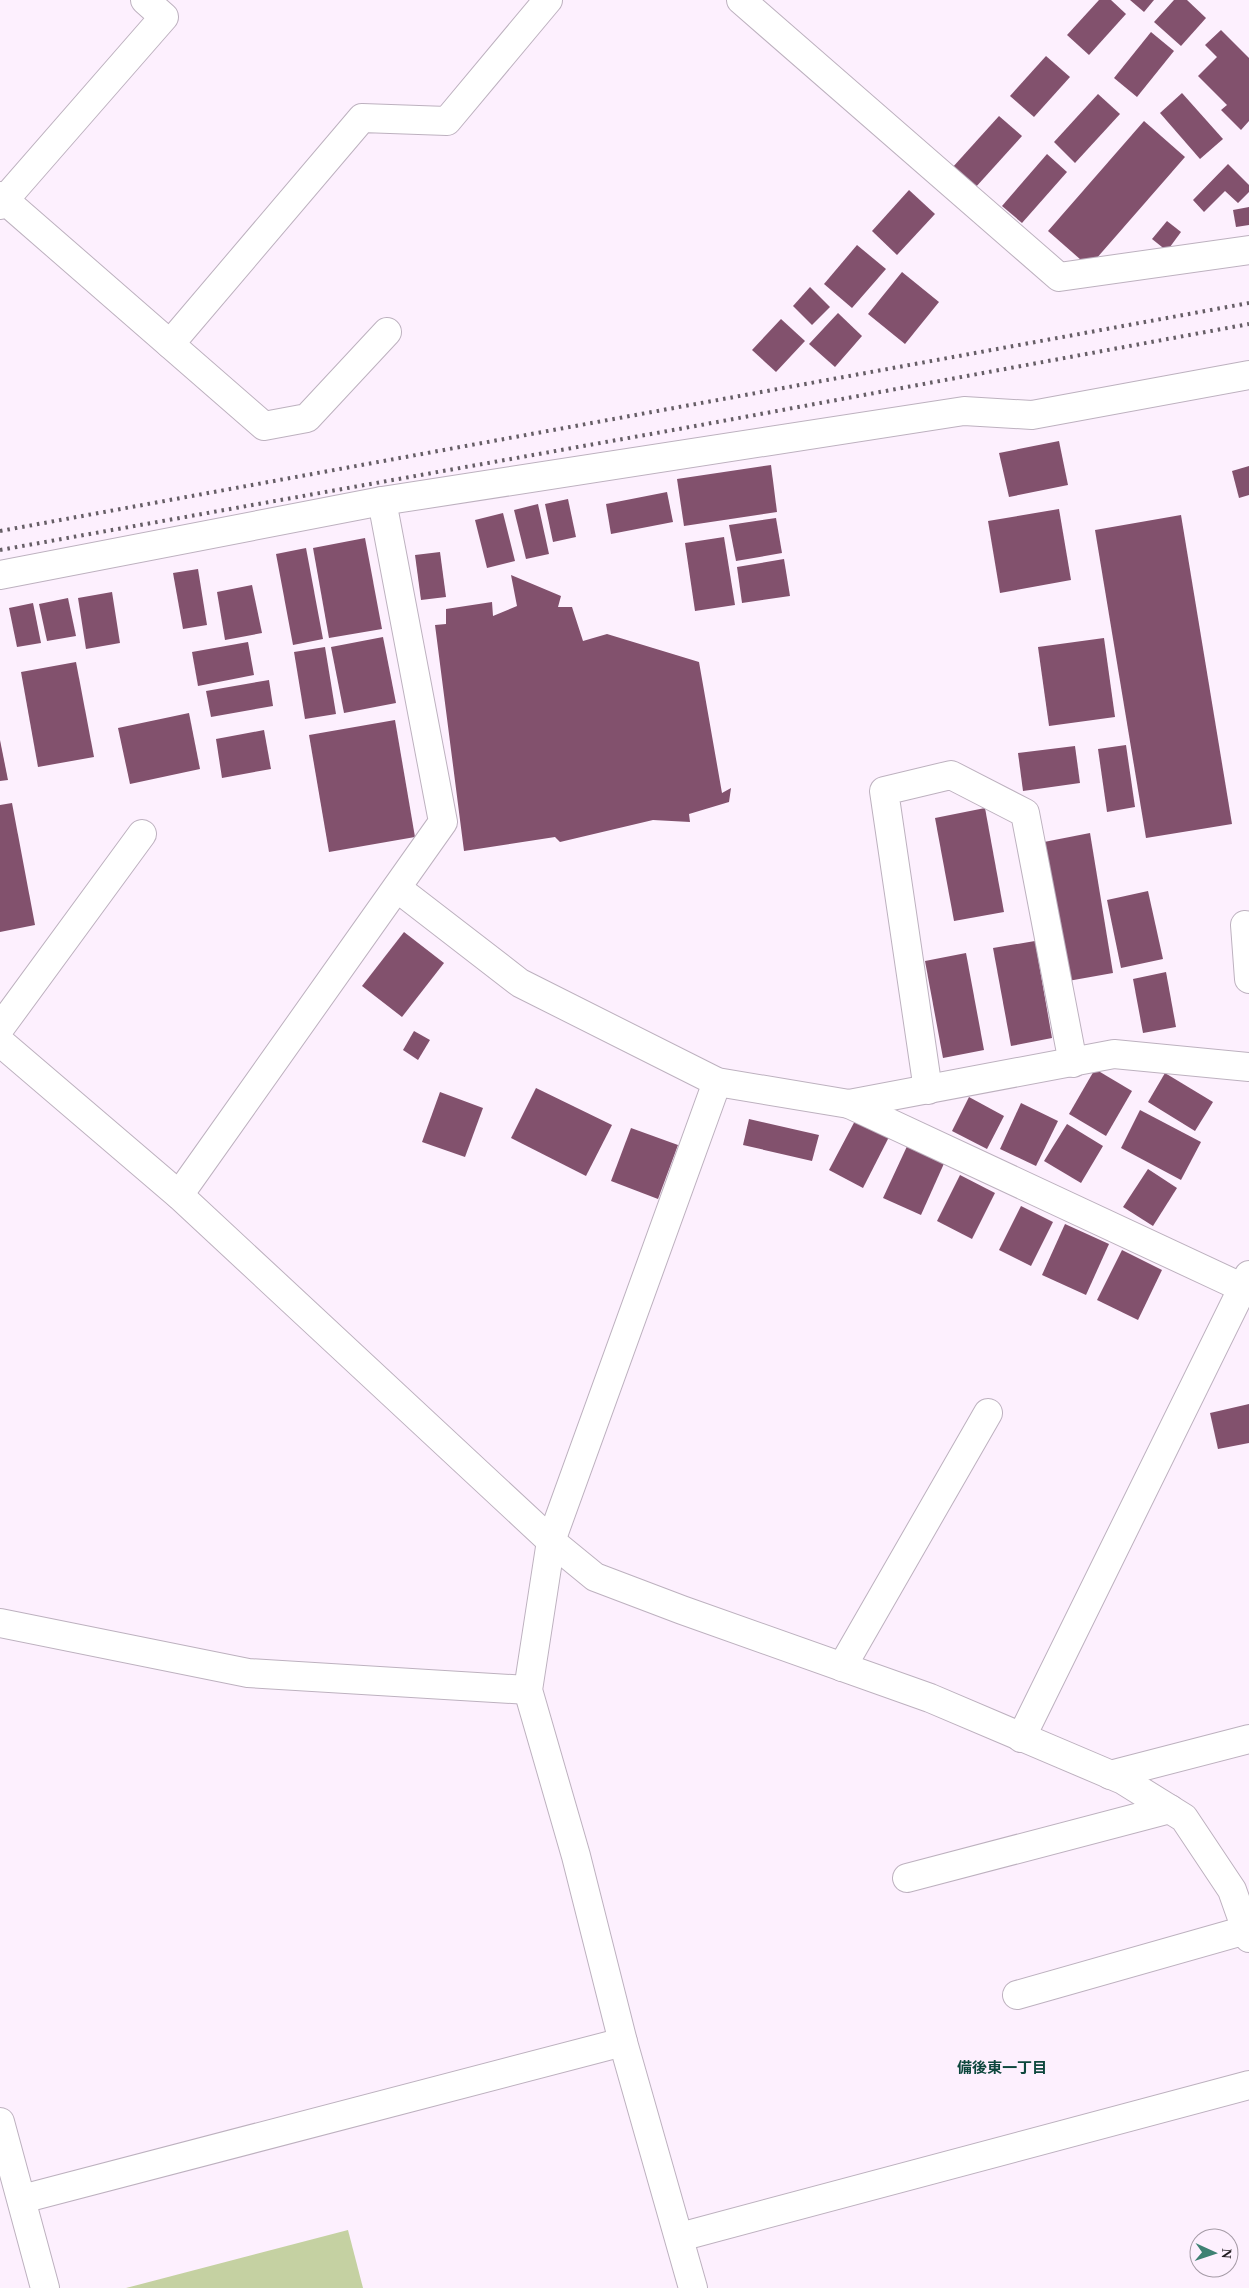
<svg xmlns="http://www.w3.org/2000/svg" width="1249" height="2288" font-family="'Times New Roman','Noto Sans JP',serif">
	<rect width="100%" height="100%" fill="#fdf0fe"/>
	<polygon fill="#c5d1a2" points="348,2230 363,2288 126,2288"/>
	<g fill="#82516d">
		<polygon points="1099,0 1111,0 1126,14 1089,55 1067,35"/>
		<polygon points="1130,0 1154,0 1144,12"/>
		<polygon points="1174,0 1187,0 1206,18 1181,46 1154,22"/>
		<polygon points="1221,30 1249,58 1249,121 1241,130 1221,110 1227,105 1198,76 1217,57 1205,45"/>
		<polygon points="1151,32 1174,51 1137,97 1114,78"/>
		<polygon points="1046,56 1070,77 1034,117 1010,96"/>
		<polygon points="1182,93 1223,139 1200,159 1160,113"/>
		<polygon points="1098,94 1120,114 1075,163 1054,142"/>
		<polygon points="999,116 1022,136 975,188 952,168"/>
		<polygon points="1144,121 1185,157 1089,267 1048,231"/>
		<polygon points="1047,154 1067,172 1022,223 1002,206"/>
		<polygon points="1228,164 1249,185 1249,192 1238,203 1225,191 1204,212 1193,200"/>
		<polygon points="909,190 935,214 897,255 872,231"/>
		<polygon points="1249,207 1249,225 1236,227 1233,210"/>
		<polygon points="1167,221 1181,232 1167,251 1152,239"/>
		<polygon points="857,245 886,269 852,308 824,284"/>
		<polygon points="902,272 939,302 905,344 868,314"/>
		<polygon points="810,287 830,307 812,325 793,306"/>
		<polygon points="838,313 862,336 835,367 809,344"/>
		<polygon points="781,319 805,341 776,372 752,350"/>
		<polygon points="1059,441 1068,485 1009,497 999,453"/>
		<polygon points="771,465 777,512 684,526 677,479"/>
		<polygon points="1249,466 1249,495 1239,498 1232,471"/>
		<polygon points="667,492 673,522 611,534 606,504"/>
		<polygon points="568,499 576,537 553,542 545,504"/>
		<polygon points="538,504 549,554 526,559 514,510"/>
		<polygon points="1059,509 1071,580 1000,593 988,521"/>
		<polygon points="503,513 515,561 487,568 475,520"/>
		<polygon points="1181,515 1232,824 1146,838 1095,530"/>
		<polygon points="776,518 782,553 736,561 729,525"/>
		<polygon points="724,537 735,605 695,611 685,543"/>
		<polygon points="365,538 382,629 329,638 313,548"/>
		<polygon points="306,548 323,639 293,645 276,554"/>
		<polygon points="440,552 446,597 421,600 415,555"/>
		<polygon points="784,559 790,596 742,603 737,567"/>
		<polygon points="198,569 207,625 183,629 173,573"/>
		<polygon points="511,575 561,596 558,607 572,607 583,641 607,634 699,662 722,793 731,788 729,802 689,814 690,822 653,820 560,842 555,837 464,851 435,625 446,624 446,609 492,602 493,616 517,606"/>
		<polygon points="252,585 262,633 225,640 217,592"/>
		<polygon points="112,592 120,643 86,649 78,598"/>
		<polygon points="68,598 76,636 47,641 39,604"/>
		<polygon points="33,603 41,643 17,647 9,608"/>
		<polygon points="383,637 396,703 344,713 331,647"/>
		<polygon points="1104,638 1115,717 1049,726 1038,647"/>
		<polygon points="248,642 254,675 198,686 192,652"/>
		<polygon points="325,647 336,714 305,719 294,652"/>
		<polygon points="76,662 94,757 38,767 21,672"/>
		<polygon points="269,680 273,706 211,717 206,691"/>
		<polygon points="189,713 200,769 130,784 118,728"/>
		<polygon points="395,720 415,837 329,852 309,735"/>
		<polygon points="264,730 271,769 222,778 216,739"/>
		<polygon points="0,740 8,780 0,781"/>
		<polygon points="1126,745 1135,807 1107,812 1098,749"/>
		<polygon points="1075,746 1080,783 1023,791 1018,753"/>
		<polygon points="12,803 35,925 0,932 0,805"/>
		<polygon points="985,808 1004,912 954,921 935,818"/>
		<polygon points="1090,833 1113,973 1068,981 1044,842"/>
		<polygon points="1148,891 1163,959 1121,968 1107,900"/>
		<polygon points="404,932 444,963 402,1017 362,986"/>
		<polygon points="1035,941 1052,1038 1011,1046 993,948"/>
		<polygon points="966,953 984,1050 943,1058 925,961"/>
		<polygon points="1166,972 1176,1027 1143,1033 1133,979"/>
		<polygon points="414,1031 430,1040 418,1060 403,1050"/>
		<polygon points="1095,1069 1132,1091 1106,1136 1069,1114"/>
		<polygon points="1165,1073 1213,1102 1195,1131 1148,1102"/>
		<polygon points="536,1088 612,1125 586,1176 511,1138"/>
		<polygon points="440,1092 483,1108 465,1157 422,1142"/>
		<polygon points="969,1097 1004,1116 987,1149 952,1131"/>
		<polygon points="1021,1103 1058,1121 1036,1166 1000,1149"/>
		<polygon points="1140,1110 1201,1142 1181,1180 1121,1148"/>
		<polygon points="857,1117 890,1135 863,1188 829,1170"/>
		<polygon points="749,1119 819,1135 812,1161 743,1145"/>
		<polygon points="1067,1124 1103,1146 1081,1183 1044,1161"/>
		<polygon points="631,1128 678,1145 658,1199 611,1181"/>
		<polygon points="909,1142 946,1159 921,1215 883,1198"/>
		<polygon points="1148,1169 1177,1188 1153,1226 1123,1207"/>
		<polygon points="960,1175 995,1193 972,1239 937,1221"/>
		<polygon points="1021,1206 1053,1222 1031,1266 999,1250"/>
		<polygon points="1065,1224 1109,1244 1086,1295 1042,1275"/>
		<polygon points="1122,1250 1162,1270 1138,1320 1097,1300"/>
		<polygon points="1249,1404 1249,1443 1218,1449 1210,1413"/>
	</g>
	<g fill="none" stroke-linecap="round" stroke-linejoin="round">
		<defs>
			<g id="minor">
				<polyline points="741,0 1059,277 1249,250"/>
				<polyline points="0,196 264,426 307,418 387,332"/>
				<polyline points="0,205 164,17 145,0"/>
				<polyline points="170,344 362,118 447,121 548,0"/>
				<polyline points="0,575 382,501 964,411 1032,415 1249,375"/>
				<polyline points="397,888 520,983 717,1082 849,1104 1114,1054 1249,1067"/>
				<polyline points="1245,925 1249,979"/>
				<polyline points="0,1028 142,834"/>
				<polyline points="0,1042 179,1195 551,1541 595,1577 682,1610 930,1698 1123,1780 1184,1818 1232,1890 1249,1938"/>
				<polyline points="928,1090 884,791 951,775 1025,813 1073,1063"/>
				<polyline points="849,1104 1241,1287"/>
				<polyline points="179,1195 443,822 382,501"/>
				<polyline points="0,1623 248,1673 528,1690"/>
				<polyline points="842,1667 988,1413"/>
				<polyline points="1021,1738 1249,1275"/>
				<polyline points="1110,1775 1249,1739"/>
				<polyline points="907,1878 1170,1809"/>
				<polyline points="1017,1995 1246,1930"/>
				<polyline points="0,2122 45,2288"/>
				<polyline points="22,2199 623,2042"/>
				<polyline points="680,2237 1249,2085"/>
				<polyline points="693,2288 623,2042 576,1856 528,1690 551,1541 717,1082"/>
			</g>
		</defs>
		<use href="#minor" stroke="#bdb1bf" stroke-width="30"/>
		<use href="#minor" stroke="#fff" stroke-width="28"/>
		<g stroke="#665e66" stroke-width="4" stroke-dasharray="2.5 5" stroke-linecap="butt">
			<polyline points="0,531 1249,303"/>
			<polyline points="0,550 690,427 1249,324"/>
		</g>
	</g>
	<g text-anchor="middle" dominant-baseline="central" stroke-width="5" stroke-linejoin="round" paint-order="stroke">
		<g font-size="15" font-weight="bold" fill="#0d473d" stroke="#fdf0fe">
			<text x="1002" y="2068">備後東一丁目</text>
		</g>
	</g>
	<g transform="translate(1214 2253) rotate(93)"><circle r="24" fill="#fdf0fe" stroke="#a59ba6"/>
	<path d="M0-4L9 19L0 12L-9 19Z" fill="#3e8173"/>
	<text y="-8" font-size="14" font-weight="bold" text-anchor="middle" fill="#211c21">N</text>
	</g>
</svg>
